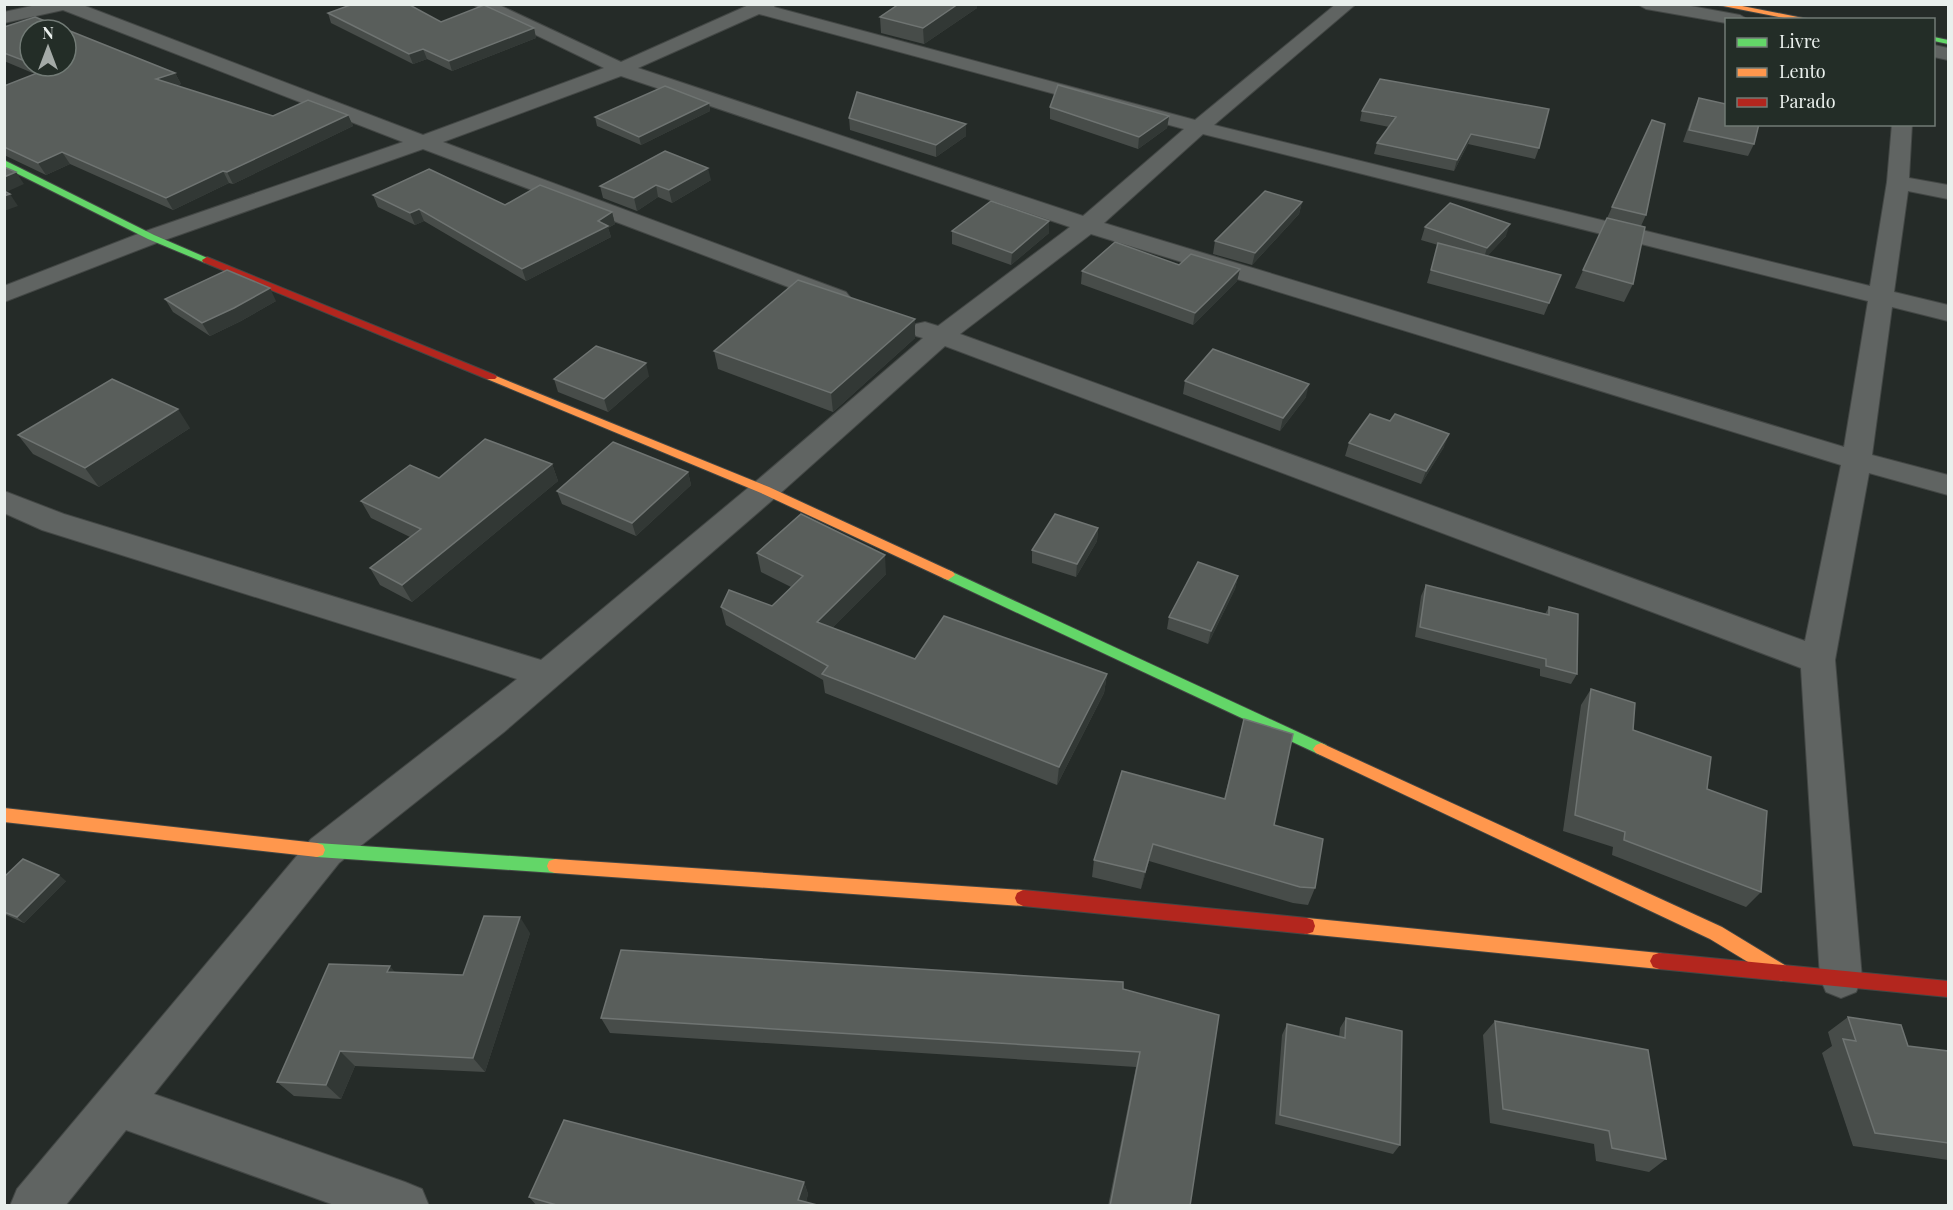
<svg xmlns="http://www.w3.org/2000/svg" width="1953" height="1210" font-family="'Playfair Display',serif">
	<rect width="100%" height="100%" fill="#252b28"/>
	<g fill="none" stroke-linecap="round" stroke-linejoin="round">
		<defs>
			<g id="street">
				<path d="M41,4H80L423,135L604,68L472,4H497L621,62L751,4H776L774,7L1195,120L1336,4H1356L1214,125L1870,286L1887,182L1892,124H1912L1909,178L1948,185V199L1908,191L1894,292L1948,305V321L1892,307L1872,455L1948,475V495L1869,473L1835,660L1862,978L1856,992L1841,998L1826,992L1820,978L1801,668L945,346L776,497L504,732L339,863L154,1094L405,1182L422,1189L429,1206H337L126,1130L65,1206H10L17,1189L311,839L517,679L42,530L4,513V491L64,514L541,660L754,483L923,338L916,336L912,330L916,324L925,322L938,326L1070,227L621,76L443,142L846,292L850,297L846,302L837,305L828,302L423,149L159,242L4,302V286L143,232L403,142L63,10L4,23V12ZM759,14L1184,129L1083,216L638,68ZM1203,134L1868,301L1844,447L1104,223ZM1091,234L1841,465L1805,641L960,334Z"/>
				<polygon points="1637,4 1680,4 1740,15 1749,20 1726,20 1726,23 1646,9"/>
				<polygon points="1934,45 1948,48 1948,60 1934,57"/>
			</g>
			<g id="fast">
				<polygon points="1934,37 1948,40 1948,44 1934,41"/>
				<polygon points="4,160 154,235 212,260 207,263 203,262 148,239 4,167"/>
				<polygon points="948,570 1326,745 1329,749 1326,753 1321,755 1316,753 943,578 941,575"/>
				<polygon points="317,843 555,859 561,861 563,866 561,871 555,873 317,857 311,855 309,850 311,845"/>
			</g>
			<g id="slow">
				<polygon points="1713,4 1732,4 1813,20 1794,20"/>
				<polygon points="491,374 769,487 953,572 955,575 948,580 943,578 761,493 487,379 487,375"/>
				<polygon points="1321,743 1722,927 1788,967 1791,973 1788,979 1782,981 1776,979 1710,939 1316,753 1313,749 1316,745"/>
				<polygon points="4,808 317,843 323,845 325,850 323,855 317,857 4,822"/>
				<polygon points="555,859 1023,890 1029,893 1031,898 1029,903 1023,906 555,873 549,871 547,866 549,861"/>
				<polygon points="1307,918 1659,953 1665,955 1668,961 1665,967 1659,969 1307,934 1301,932 1299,926 1301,920"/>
			</g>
			<g id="jam">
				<polygon points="207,257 495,375 497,377 495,379 487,379 203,262 202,260"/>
				<polygon points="1023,890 1307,918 1313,920 1315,926 1313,932 1307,934 1023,906 1017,903 1015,898 1017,893"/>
				<polygon points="1659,953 1948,981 1948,997 1659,969 1653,967 1650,961 1653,955"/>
			</g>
		</defs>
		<use href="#street" stroke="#434745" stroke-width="2"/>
		<use href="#fast" stroke="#434745" stroke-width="2"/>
		<use href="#slow" stroke="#434745" stroke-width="2"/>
		<use href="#jam" stroke="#434745" stroke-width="2"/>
		<use href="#street" fill="#606462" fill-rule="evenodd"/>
		<use href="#fast" fill="#63d668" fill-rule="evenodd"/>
		<use href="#slow" fill="#ff974d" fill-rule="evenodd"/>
		<use href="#jam" fill="#b3261e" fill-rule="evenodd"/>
	</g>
	<g fill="#474c49" fill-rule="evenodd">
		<polygon points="977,4 977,8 924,44 881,33 880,17"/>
		<polygon points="328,13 534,28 536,38 452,71 427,59 413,64 331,23"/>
		<path d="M35,17L175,73L181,84L176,86L273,116L308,100L348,115L353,126L233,184L229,183L173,210L70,164L46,175L4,155V86L35,74L4,61V27ZM30,30H66V66H30Z"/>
		<polygon points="1699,98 1754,144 1748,156 1683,142 1694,110"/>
		<polygon points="709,103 710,111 641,145 597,126 595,117"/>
		<polygon points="1050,107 1169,116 1167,128 1138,149 1050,119"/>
		<polygon points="1362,111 1539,148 1535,159 1468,144 1454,171 1374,154 1377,143 1389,127 1360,121"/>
		<polygon points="849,118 966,136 936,157 850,130"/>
		<polygon points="1652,120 1646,215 1641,226 1633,284 1624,302 1575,288"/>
		<polygon points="711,180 672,203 658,197 637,211 603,198 600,186"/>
		<polygon points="373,195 612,212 615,224 608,228 611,237 526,281 424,221 415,225 378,207"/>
		<polygon points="1302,202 1299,214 1252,265 1213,254 1215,241"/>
		<polygon points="1049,221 1049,233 1011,265 952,244 952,231"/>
		<polygon points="1425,227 1506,236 1487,256 1561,275 1544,315 1427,283 1438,245 1421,240"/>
		<polygon points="1240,269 1237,281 1193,325 1081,284 1082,271"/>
		<polygon points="165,299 276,301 241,321 210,336 173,312"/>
		<polygon points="915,338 833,412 718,369 714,351"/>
		<polygon points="649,376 608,412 558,392 554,379"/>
		<polygon points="1185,381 1306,397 1280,431 1183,394"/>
		<polygon points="190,428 99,487 33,454 18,435"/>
		<polygon points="1349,443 1444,447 1421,484 1345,456"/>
		<polygon points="552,464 558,481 412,602 380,585 370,568 410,537 371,518 361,501 439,478"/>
		<polygon points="688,472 691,485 636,536 562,504 557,491"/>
		<polygon points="1098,528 1097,541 1076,577 1032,563 1032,550"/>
		<polygon points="757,553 886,574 832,628 915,659 1107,674 1104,693 1057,785 825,693 823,680 726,625 721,607 772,606 791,587 761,572"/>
		<polygon points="1238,576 1235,589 1208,644 1167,629 1169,617"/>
		<polygon points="1426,585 1545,614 1549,607 1577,674 1571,684 1540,676 1540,669 1415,637 1421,596"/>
		<polygon points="1591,689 1633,730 1707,789 1761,892 1746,907 1612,855 1613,847 1563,831 1581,705"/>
		<polygon points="1244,719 1274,825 1315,888 1308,905 1293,903 1149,861 1141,889 1092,877 1094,860 1224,799"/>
		<polygon points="4,877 66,881 24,923 4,914"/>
		<polygon points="530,933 485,1072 355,1066 341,1099 294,1096 277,1082 395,973 463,975"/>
		<polygon points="1123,989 1190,1206 1108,1206 1136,1067 610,1033 601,1018"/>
		<polygon points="1848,1017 1908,1046 1948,1051 1948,1160 1853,1146 1822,1053 1832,1046 1828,1032"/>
		<polygon points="1346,1018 1400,1145 1393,1154 1275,1124 1282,1035 1287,1024 1339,1037 1340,1028"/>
		<polygon points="1495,1021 1666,1159 1649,1172 1596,1161 1594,1144 1490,1123 1483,1035"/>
		<polygon points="804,1182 808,1194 806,1202 821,1206 537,1206 529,1197"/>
	</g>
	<g fill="#323835">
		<polygon points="958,4 977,4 977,8 924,44 923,28"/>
		<polygon points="534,28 536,38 452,71 449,61"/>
		<polygon points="423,49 427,59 413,64 409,54"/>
		<polygon points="175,73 181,84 162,91 156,79"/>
		<polygon points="709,103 710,111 641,145 639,137"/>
		<polygon points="348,115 353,126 233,184 227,172"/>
		<polygon points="1169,116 1167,128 1138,149 1139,137"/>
		<polygon points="966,124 966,136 936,157 936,145"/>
		<polygon points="1471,134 1468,144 1454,171 1457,160"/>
		<polygon points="62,152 70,164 46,175 38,163"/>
		<polygon points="708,168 711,180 672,203 669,190"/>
		<polygon points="223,171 229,183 173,210 166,198"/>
		<polygon points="16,172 24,184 4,193 4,177"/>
		<polygon points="656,185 658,197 637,211 634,198"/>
		<polygon points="10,194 18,206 4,211 4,196"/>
		<polygon points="1302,202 1299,214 1252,265 1255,253"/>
		<polygon points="419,209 424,221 415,225 410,213"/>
		<polygon points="612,212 615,224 608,228 611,237 526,281 522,269"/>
		<polygon points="1049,221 1049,233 1011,265 1012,253"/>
		<polygon points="1510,224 1506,236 1483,261 1487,248"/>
		<polygon points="1240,269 1237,281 1193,325 1195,313"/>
		<polygon points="270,288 276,301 241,321 210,336 202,323"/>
		<polygon points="915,319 915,338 833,412 831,393"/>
		<polygon points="646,363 649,376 608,412 604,399"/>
		<polygon points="1309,384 1306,397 1280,431 1283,418"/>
		<polygon points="178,409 190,428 99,487 85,468"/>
		<polygon points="1449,434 1444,447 1421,484 1426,471"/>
		<polygon points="552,464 558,481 412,602 402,585"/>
		<polygon points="688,472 691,485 636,536 632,523"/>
		<polygon points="1098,528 1097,541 1076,577 1077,564"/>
		<polygon points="885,555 886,574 819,641 817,622"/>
		<polygon points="1238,576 1235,589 1208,644 1211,631"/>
		<polygon points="1107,674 1104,693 1057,785 1059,767"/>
		<polygon points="1153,844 1149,861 1141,889 1145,872"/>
		<polygon points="59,875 66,881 24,923 17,917"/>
		<polygon points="520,917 530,933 485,1072 473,1058"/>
		<polygon points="390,966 403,982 387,972"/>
		<polygon points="340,1051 355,1066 341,1099 326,1085"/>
		<polygon points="804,1182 808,1194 805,1206 798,1200"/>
	</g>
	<g fill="#595e5b" stroke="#6f7472" stroke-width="1.5">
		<polygon points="353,4 408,4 441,22 484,5 534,28 449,61 423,49 409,54 328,13"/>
		<polygon points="899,4 958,4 923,28 880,17"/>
		<polygon points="35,17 175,73 156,79 273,116 308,100 348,115 227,172 223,171 166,198 62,152 38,163 4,147 4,86 45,70 36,66 66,66 66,30 30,30 30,63 4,53 4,27"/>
		<polygon points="1380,79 1549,109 1539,148 1471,134 1457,160 1377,143 1396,117 1362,111"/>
		<polygon points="1058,85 1169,116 1139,137 1050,107"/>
		<polygon points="665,86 709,103 639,137 595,117"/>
		<polygon points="857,92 966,124 936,145 849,118"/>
		<polygon points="1699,98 1726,104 1726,124 1759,124 1754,144 1689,130"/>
		<polygon points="1652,120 1665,124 1646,215 1612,207"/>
		<polygon points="665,151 708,168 669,190 656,185 634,198 600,186"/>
		<polygon points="4,167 16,172 4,177"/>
		<polygon points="429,169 505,205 540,185 612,212 598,221 608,226 522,269 419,209 410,213 373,195"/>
		<polygon points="4,191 10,194 4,196"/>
		<polygon points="1265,191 1302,202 1255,253 1215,241"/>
		<polygon points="991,201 1049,221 1012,253 952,231"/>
		<polygon points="1450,203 1510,224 1487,248 1425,227"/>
		<polygon points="1607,218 1645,227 1633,284 1583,270"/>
		<polygon points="1115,242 1179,265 1191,254 1240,269 1195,313 1082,271"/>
		<polygon points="1438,243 1561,275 1549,303 1431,270"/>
		<polygon points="227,270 270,288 234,308 202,323 165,299"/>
		<polygon points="798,280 915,319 831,393 714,351"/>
		<polygon points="596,346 646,363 604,399 554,379"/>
		<polygon points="1213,349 1309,384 1283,418 1185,381"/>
		<polygon points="112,379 178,409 85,468 18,435"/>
		<polygon points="1370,414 1390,421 1395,414 1449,434 1426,471 1349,443"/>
		<polygon points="485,439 552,464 402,585 370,568 421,529 361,501 410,465 439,478"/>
		<polygon points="613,442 688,472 632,523 557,491"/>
		<polygon points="801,514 885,555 817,622 915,659 944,616 1107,674 1059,767 822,674 828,666 721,607 729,590 772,606 803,576 757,553"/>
		<polygon points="1055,514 1098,528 1077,564 1032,550"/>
		<polygon points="1198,562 1238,576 1211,631 1169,617"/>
		<polygon points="1426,585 1549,615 1549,607 1578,614 1577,674 1546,666 1546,659 1420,627"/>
		<polygon points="1591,689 1635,703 1633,730 1711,757 1707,789 1767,811 1761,892 1624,840 1625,832 1575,815"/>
		<polygon points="1244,719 1293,734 1274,825 1323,839 1315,888 1300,887 1153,844 1145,872 1094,860 1122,771 1225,799"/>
		<polygon points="23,859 59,875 17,917 4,912 4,877"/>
		<polygon points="484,916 520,917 473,1058 340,1051 326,1085 277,1082 329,964 390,966 387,972 463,975"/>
		<polygon points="621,950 1123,982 1123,989 1219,1015 1190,1206 1110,1206 1140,1052 601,1018"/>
		<polygon points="1848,1017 1901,1025 1908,1046 1948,1051 1948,1143 1875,1133 1843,1039 1856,1041"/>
		<polygon points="1346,1018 1402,1031 1400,1145 1280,1115 1287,1024 1345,1038"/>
		<polygon points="1495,1021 1648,1050 1666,1159 1612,1148 1609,1131 1503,1109"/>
		<polygon points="564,1120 804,1182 798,1200 821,1206 560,1206 529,1197"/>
	</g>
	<rect width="1953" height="1210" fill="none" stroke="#e9efec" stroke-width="12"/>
	<rect x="1725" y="18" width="210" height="108" fill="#232d27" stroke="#727b76" stroke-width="1.5"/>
	<rect x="1737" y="38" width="30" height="9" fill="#63d668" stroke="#727b76" stroke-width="1.5"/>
	<text x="1779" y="48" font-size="18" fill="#e9efec">Livre</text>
	<rect x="1737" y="68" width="30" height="9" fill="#ff974d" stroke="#727b76" stroke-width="1.5"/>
	<text x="1779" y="78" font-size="18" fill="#e9efec">Lento</text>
	<rect x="1737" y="98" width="30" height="9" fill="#b3261e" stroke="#727b76" stroke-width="1.5"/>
	<text x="1779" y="108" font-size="18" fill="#e9efec">Parado</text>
	<g transform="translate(48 48)"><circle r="28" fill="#232d27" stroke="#727b76" stroke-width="1.5"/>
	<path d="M0-4.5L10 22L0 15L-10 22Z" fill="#a4aaa7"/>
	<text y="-9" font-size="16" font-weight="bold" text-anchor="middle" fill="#e9efec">N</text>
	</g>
</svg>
